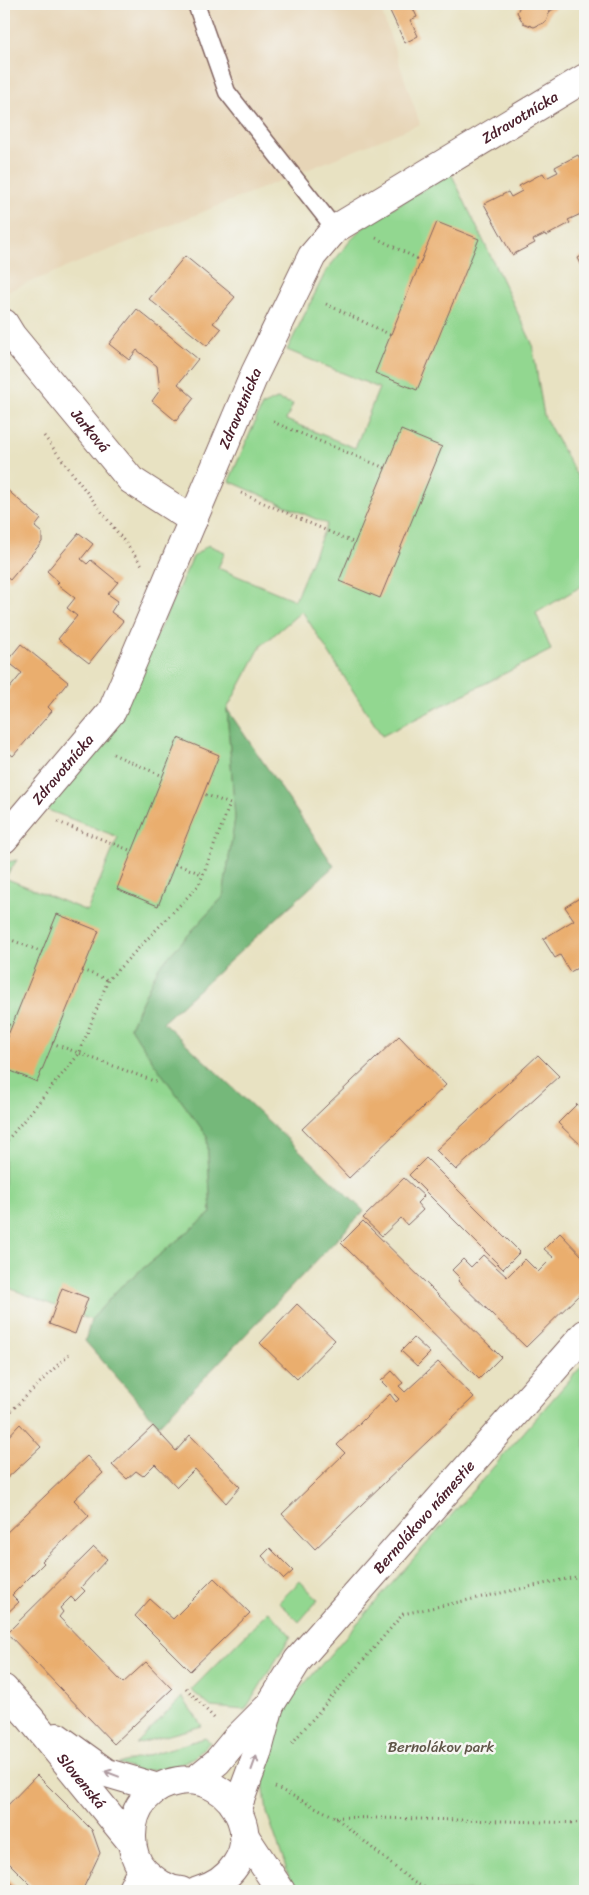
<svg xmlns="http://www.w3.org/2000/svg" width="589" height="1895" font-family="Sriracha,sans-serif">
	<rect width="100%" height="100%" fill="#f6f6f2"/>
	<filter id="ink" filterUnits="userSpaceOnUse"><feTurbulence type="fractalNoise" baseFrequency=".02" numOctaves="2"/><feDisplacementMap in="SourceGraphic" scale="10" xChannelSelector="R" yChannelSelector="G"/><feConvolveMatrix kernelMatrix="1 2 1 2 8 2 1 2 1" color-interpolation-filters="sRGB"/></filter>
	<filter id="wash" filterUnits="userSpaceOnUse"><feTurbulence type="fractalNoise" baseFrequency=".0096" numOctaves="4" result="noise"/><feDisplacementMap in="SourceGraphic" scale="20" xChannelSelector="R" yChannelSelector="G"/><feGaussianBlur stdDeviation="1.12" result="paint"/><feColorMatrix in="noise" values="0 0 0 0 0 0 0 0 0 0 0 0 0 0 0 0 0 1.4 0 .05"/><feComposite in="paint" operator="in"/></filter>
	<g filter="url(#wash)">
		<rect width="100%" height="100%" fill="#e8e2c2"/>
		<polygon fill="#e7d5b7" points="4,4 379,4 420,124 8,291 4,283"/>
		<g fill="#92d790" stroke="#6e7b5e">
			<polygon points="451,173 532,343 544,416 585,490 585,584 536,613 551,650 382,736 302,611 261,646 227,709 235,818 223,897 158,968 130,1027 154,1063 207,1136 211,1213 119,1288 91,1320 4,1286 4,863 17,860 5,878 87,911 118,837 45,809 117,720 193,557 208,545 225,552 218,568 295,600 327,524 229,481 262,406 277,399 293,404 286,420 355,448 379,388 287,350 326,271 351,240 369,222"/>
			<polygon points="585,1362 585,1891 294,1891 267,1813 261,1766 265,1729"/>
			<polygon points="300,1581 318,1600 299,1622 279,1602"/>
			<polygon points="269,1611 291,1636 245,1710 211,1707 191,1690"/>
			<polygon points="182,1697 202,1726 136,1744"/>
			<polygon points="205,1738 210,1742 193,1758 170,1768 139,1771 118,1764"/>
		</g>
		<polygon fill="#75b87a" stroke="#606c52" points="227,709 334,866 163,1022 364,1211 159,1425 85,1341 91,1320 119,1288 211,1213 207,1136 154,1063 130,1027 158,968 223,897 235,818"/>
		<g id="blocks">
			<g fill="#eaae6e">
				<polygon points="407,4 411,4 417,17 410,20 418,36 405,43 390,11"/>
				<polygon points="521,4 564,4 550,11 546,22 534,27 523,23 517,12"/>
				<polygon points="578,155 580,159 585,157 585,212 568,220 570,223 546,236 545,234 533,240 535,243 512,255 484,204 508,192 511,197 522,191 519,186 543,173 546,178 558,172 555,167"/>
				<polygon points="437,222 479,239 417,390 375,373"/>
				<polygon points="585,254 585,272 578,258"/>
				<polygon points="185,256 235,297 213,323 221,329 207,346 149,299"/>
				<polygon points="137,309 198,359 178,384 194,398 176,421 152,401 160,390 157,366 137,350 129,360 109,344"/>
				<polygon points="401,430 442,447 380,598 339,581"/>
				<polygon points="5,488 41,519 35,527 42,533 42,542 10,580 4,575 4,489"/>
				<polygon points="79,533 93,544 81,559 87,564 91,560 118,582 108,594 118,601 111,612 123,621 89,663 58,639 77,616 67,608 75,598 57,584 59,582 47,571"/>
				<polygon points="21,644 68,682 48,707 52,711 13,756 4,749 4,695 22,673 7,661"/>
				<polygon points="178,738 219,755 158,906 117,889"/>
				<polygon points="581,897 585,904 585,964 570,972 560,955 555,958 543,939 574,920 565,907"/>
				<polygon points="57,914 99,931 37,1082 4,1068 4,1045"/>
				<polygon points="399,1036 446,1085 349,1178 302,1129"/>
				<polygon points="538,1055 559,1076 456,1170 436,1150"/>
				<polygon points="577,1104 585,1112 585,1149 558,1123"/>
				<polygon points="426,1158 520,1252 503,1269 409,1175"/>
				<polygon points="404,1178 424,1196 417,1203 423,1210 407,1225 401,1218 382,1236 363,1218"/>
				<polygon points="363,1221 501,1357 479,1379 341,1243"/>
				<polygon points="560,1233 585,1259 585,1289 526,1347 458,1281 460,1278 452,1270 463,1259 471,1267 483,1255 507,1277 525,1259 538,1272 553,1257 544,1249"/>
				<polygon points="62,1288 88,1298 75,1334 49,1324"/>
				<polygon points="297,1304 335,1340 297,1379 260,1343"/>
				<polygon points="414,1338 430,1353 417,1366 401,1351"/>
				<polygon points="438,1362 474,1397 315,1549 282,1514 345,1453 337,1445 390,1394 396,1402 399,1399 381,1381 392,1371 403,1383 399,1386 405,1392"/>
				<polygon points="20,1424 41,1447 4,1481 4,1441"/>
				<polygon points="153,1426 176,1451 190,1435 240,1487 226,1503 195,1469 177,1487 155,1464 143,1476 136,1471 127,1479 112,1465"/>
				<polygon points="87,1456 103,1473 74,1500 89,1516 42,1561 44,1563 12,1595 19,1602 4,1616 4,1535"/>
				<polygon points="94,1547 107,1559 81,1587 85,1591 75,1601 71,1597 60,1608 63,1612 59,1617 123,1683 146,1662 172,1689 114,1744 7,1633"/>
				<polygon points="270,1548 293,1571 284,1579 262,1556"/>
				<polygon points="214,1578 250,1613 190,1671 135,1616 150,1599 173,1619"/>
				<polygon points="37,1775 92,1830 100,1853 82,1891 37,1891 4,1858 4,1809"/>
				<polygon points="4,1876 20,1891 4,1891"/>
			</g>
		</g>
	</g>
	<g filter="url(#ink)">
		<use href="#blocks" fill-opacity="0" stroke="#816360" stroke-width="1"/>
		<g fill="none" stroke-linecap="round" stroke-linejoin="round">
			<defs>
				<polyline id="lane" points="196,4 227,92 335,229"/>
				<g id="street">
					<path id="s1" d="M4,323L12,336L131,480L193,520"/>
					<path id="s2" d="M4,839L112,711L255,373L312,256L335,229L585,78"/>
					<path id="s3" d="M4,1689L30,1718L132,1843"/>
					<polyline points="57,1737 107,1773 158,1788"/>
					<polyline points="244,1835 281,1891"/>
				</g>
				<g id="secondary">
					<path id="s4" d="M195,1780L217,1762L236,1739L270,1705L298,1660L585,1334"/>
					<polyline points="237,1808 257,1754 270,1705"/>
					<polyline points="131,1891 142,1869"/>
					<path d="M181,1891C166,1890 155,1881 145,1872C136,1863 132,1849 132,1837C131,1772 219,1759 241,1819C254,1852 229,1883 198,1891"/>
				</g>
			</defs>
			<use href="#lane" stroke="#816360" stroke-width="19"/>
			<use href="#street" stroke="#816360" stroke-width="30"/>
			<use href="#secondary" stroke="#816360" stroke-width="30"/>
			<g stroke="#816360" stroke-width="3" stroke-dasharray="1 4" stroke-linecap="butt">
				<polyline points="376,238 422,261"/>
				<polyline points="326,304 391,335"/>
				<polyline points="273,422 385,468"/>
				<polyline points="44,436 143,566"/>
				<polyline points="241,493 355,543"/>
				<polyline points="113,754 163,776"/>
				<polyline points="58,822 132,851"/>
				<polyline points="175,864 202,874"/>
				<polyline points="4,937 42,952"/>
				<polyline points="82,970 108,980"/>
				<polyline points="4,1023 11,1026"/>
				<polyline points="52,1043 159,1083"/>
				<polyline points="4,1144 79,1054 108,980 199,885 230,804 204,794"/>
				<polyline points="4,1418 69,1354"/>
				<polyline points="186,1688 215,1719"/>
				<polyline points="292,1743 403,1614 585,1575"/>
				<polyline points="275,1787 335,1817 413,1882 432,1891"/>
				<polyline points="336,1817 585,1823"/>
			</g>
			<use href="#lane" stroke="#fff" stroke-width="16"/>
			<use href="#street" stroke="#fff" stroke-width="28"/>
			<use href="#secondary" stroke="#fff" stroke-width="28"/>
		</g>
		<defs><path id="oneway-shaft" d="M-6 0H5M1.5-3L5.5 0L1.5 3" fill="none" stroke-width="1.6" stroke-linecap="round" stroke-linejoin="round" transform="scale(1.25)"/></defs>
		<g stroke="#ae9aa0">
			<use href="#oneway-shaft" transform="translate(254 1763) rotate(-70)"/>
			<use href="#oneway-shaft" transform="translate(112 1774) rotate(-159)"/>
		</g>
	</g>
	<g text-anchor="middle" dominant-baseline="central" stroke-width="5" stroke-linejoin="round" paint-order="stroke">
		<g font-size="15" fill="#4a1f2b" stroke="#f6f6f2">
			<text stroke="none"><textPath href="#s2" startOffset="916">Zdravotnícka</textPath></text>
			<text stroke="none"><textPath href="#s2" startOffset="496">Zdravotnícka</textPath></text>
			<text stroke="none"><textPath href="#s1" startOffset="138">Jarková</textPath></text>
			<text stroke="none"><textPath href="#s2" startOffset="91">Zdravotnícka</textPath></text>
			<text stroke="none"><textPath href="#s4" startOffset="350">Bernolákovo námestie</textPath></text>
			<text stroke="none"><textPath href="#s3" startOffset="120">Slovenská</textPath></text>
		</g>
		<g font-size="15" fill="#605649" stroke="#f6f6f2">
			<text x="441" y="1747">Bernolákov park</text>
		</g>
	</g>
	<rect width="589" height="1895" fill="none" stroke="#f6f6f2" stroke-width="20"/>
</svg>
